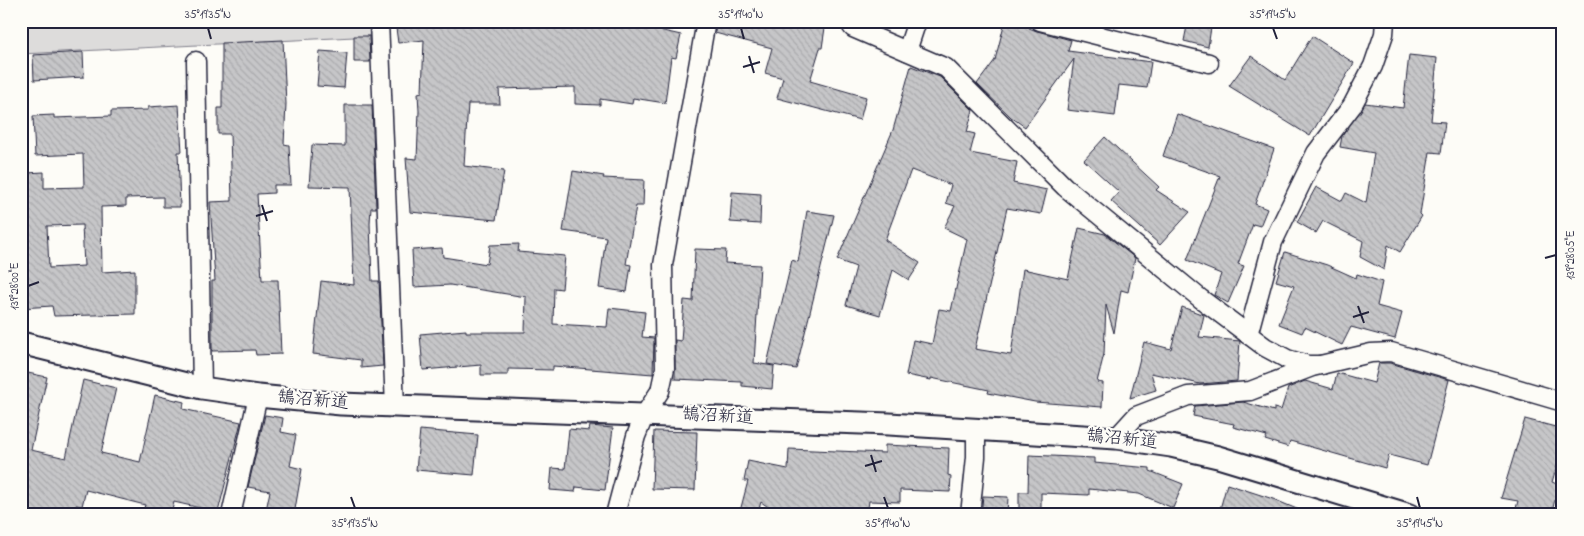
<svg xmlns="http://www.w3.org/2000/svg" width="1584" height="536" font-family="'Indie Flower','Klee One',sans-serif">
	<defs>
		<pattern id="building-back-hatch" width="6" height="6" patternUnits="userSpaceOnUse" patternTransform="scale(1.25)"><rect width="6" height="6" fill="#c6c6c8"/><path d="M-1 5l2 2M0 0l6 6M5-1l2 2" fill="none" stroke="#aaaaad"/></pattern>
	</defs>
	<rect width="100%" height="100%" fill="#fdfcf7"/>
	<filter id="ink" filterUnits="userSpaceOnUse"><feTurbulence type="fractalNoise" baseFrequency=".02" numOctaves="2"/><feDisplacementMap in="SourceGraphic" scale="10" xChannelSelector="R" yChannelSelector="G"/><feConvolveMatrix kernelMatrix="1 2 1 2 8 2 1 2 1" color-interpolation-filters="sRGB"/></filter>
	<g filter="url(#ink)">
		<polygon fill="#dddcdb" stroke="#807f8b" points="21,21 373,21 374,36 21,54"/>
		<g fill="url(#building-back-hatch)" stroke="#22223b" fill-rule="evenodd">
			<polygon points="395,21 624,21 641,24 641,26 681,35 676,58 671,57 665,103 633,98 632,104 600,99 600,105 575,104 575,87 499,89 500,104 468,104 464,166 504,171 496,220 410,212 406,158 417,159 419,111 418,93 422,92 424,40 398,43"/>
			<polygon points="716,21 826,21 822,48 820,48 810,81 866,97 860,120 777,98 783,78 765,73 772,48 715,33"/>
			<polygon points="1005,21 1030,21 1029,28 1037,31 1071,40 1068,51 1151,62 1147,88 1119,85 1115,116 1067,110 1074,59 1025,127 1011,117 977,84 995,60"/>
			<polygon points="1188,21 1212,21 1208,47 1184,41"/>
			<polygon points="354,36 369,36 370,62 354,62"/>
			<polygon points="1312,36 1354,63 1310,136 1229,86 1251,56 1285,80"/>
			<polygon points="283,40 286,104 284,144 289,145 291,185 274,185 274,193 257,194 262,280 278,280 281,354 256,355 255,350 212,351 212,281 215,281 210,202 232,201 230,134 218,134 218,108 222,108 222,43"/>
			<polygon points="320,51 347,53 344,88 317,86"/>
			<polygon points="83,52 84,77 34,80 33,55"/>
			<polygon points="1409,55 1437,58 1431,121 1445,122 1441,153 1430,152 1420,214 1422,216 1400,252 1388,245 1384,270 1360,257 1363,241 1323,221 1316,233 1297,222 1316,187 1342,201 1346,193 1366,203 1374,153 1340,147 1342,136 1365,103 1403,108"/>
			<polygon points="911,66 940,77 973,110 967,132 975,134 970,153 1017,162 1013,183 1047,190 1041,214 1007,208 975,349 1011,355 1023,269 1068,279 1079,228 1105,234 1135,258 1128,292 1121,290 1114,333 1106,305 1104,354 1097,382 1103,383 1102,407 1035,402 988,393 989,390 931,378 931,380 906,375 913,340 932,344 939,309 951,311 967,239 944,228 955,206 946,203 951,185 911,170 885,240 920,263 909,280 893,270 880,315 846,305 856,267 837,260 893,130"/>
			<path d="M179,105L182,152H178L180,207H163V197L126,198V206L101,207L102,272L135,270V314L54,316L52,306L21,308V203H27L26,173L44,172V188L84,187L83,154L35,156L33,116L54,115V118L111,116V111L148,110V107ZM82,225L84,266L49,268L47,226Z"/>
			<polygon points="345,105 372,105 376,208 371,208 370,223 372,281 379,281 383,366 361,368 361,360 313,354 321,281 354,285 350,187 309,186 312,145 345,146"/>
			<polygon points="1177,114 1274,149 1255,204 1267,209 1260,226 1253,224 1238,264 1244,266 1228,303 1214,295 1221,274 1187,260 1220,176 1163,156"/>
			<polygon points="1105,137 1159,187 1156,190 1190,212 1160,245 1111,201 1119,192 1084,160"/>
			<polygon points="573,171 604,176 603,178 644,180 643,206 636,206 626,264 631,265 627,292 599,288 606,237 563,231"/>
			<polygon points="732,192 761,194 760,224 730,222"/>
			<polygon points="807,211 834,215 796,369 767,364 792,260 798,262"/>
			<polygon points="519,244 518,252 565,256 562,289 554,288 553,324 607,327 609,308 645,312 642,337 654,338 653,374 553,366 553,370 508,369 508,375 481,375 481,365 423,370 420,334 466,330 466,332 525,332 526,297 450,285 414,287 412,250 442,248 443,257 487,264 490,245"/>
			<polygon points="695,249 726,250 725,263 760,265 754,363 774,366 772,389 742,386 742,382 675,379 675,340 681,341 684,300 693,301"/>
			<polygon points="1285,252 1327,265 1356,278 1357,274 1382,282 1377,306 1402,313 1395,339 1351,327 1342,345 1305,327 1302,333 1279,324 1294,286 1276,281"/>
			<polygon points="1182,307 1204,315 1199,337 1240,341 1237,381 1200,384 1151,373 1156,390 1130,398 1144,342 1171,349"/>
			<polygon points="1379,363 1390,363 1449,380 1427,465 1389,455 1385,468 1290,441 1288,447 1265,440 1267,436 1233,427 1234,424 1193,416 1195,406 1243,402 1274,411 1274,408 1281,410 1288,388 1305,381 1333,389 1337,373 1374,383"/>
			<polygon points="23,372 47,377 31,450 66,458 83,380 116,388 101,453 140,462 155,395 184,402 183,409 241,422 218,512 174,502 171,514 144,508 145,505 86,490 82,506 76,505 74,515 21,515 21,381"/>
			<polygon points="265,415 283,418 281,432 296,435 290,466 302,469 294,515 265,515 270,491 248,487"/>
			<polygon points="1525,419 1563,429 1563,446 1552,482 1559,485 1551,515 1525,515 1515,512 1518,501 1501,498"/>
			<polygon points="590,426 613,428 605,490 576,487 575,492 550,490 552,468 565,469 569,429 589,431"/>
			<polygon points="420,430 478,435 474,475 416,470"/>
			<polygon points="654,431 697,432 695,490 652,489"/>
			<polygon points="885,445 949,448 948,475 951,476 950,492 900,490 900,502 869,501 867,515 780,515 761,502 757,515 739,515 748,481 744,481 748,461 788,469 789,449 885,453"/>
			<polygon points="1029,455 1094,458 1094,463 1150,468 1150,471 1183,484 1173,508 1139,494 1089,489 1089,495 1041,493 1041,509 1019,509 1019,492 1028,492"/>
			<polygon points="1227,484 1273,499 1311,515 1238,515 1220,509"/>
			<polygon points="983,496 1008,497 1007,515 981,515"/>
		</g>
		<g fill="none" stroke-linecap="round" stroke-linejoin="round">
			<defs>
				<g id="minor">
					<polyline points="379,21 395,407"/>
					<polyline points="848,21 853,28 946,68 1065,187 1201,299 1265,347 1287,359 1308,365 1322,365"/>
					<polyline points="1040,21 1209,63"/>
					<polyline points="907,51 917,21"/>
					<polyline points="196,61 202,388"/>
					<polyline points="1248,335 1273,242 1316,153 1352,106 1373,66 1384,34 1385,21"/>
					<polyline points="1116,438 1136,416 1188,396 1250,391 1312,367 1371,353 1391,352 1563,402"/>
					<polyline points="231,515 258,396"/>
					<polyline points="615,515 636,436 645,414 660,391 665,368 663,265 706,21"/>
					<polyline points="970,515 976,457 976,429"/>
				</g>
				<polyline id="tertiary" points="21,343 202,388 258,396 341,404 889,424 1116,438 1171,446 1218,457 1410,515"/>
			</defs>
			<use href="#minor" stroke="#22223b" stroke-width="21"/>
			<use href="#tertiary" stroke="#22223b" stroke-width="25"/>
			<use href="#minor" stroke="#fdfcf7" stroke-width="18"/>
			<use href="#tertiary" stroke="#fdfcf7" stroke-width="21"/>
		</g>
	</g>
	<path fill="none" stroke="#22223b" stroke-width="2" d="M208,28L211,39M741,28L744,39M1273,28L1277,39M749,56L754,73M743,67L760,62M262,205L267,221M256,216L273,211M1545,258L1556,255M28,286L39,282M1358,306L1364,323M1353,317L1369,312M871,455L876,472M865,466L882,461M351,497L355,508M884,497L888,508M1417,497L1420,508"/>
	<g text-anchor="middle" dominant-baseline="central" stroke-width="4.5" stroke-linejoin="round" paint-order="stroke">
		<g font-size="18" fill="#22223b" stroke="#fdfcf7">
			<text transform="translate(313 401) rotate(5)">鵠沼新道</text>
			<text transform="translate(718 417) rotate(3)">鵠沼新道</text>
			<text transform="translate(1122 440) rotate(6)">鵠沼新道</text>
		</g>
	</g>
	<rect width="1584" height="536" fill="none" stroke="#fdfcf7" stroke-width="55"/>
	<rect x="28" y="28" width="1528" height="480" fill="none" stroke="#22223b" stroke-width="2"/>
	<g font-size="12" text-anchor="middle" fill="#22223b">
		<text x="208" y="18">35°19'35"N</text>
		<text x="741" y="18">35°19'40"N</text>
		<text x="1273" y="18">35°19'45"N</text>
		<text transform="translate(1570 255) rotate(-90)" y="4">139°28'05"E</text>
		<text transform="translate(14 286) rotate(-90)" y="4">139°28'00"E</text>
		<text x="355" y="527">35°19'35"N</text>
		<text x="888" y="527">35°19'40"N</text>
		<text x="1420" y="527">35°19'45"N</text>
	</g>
</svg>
